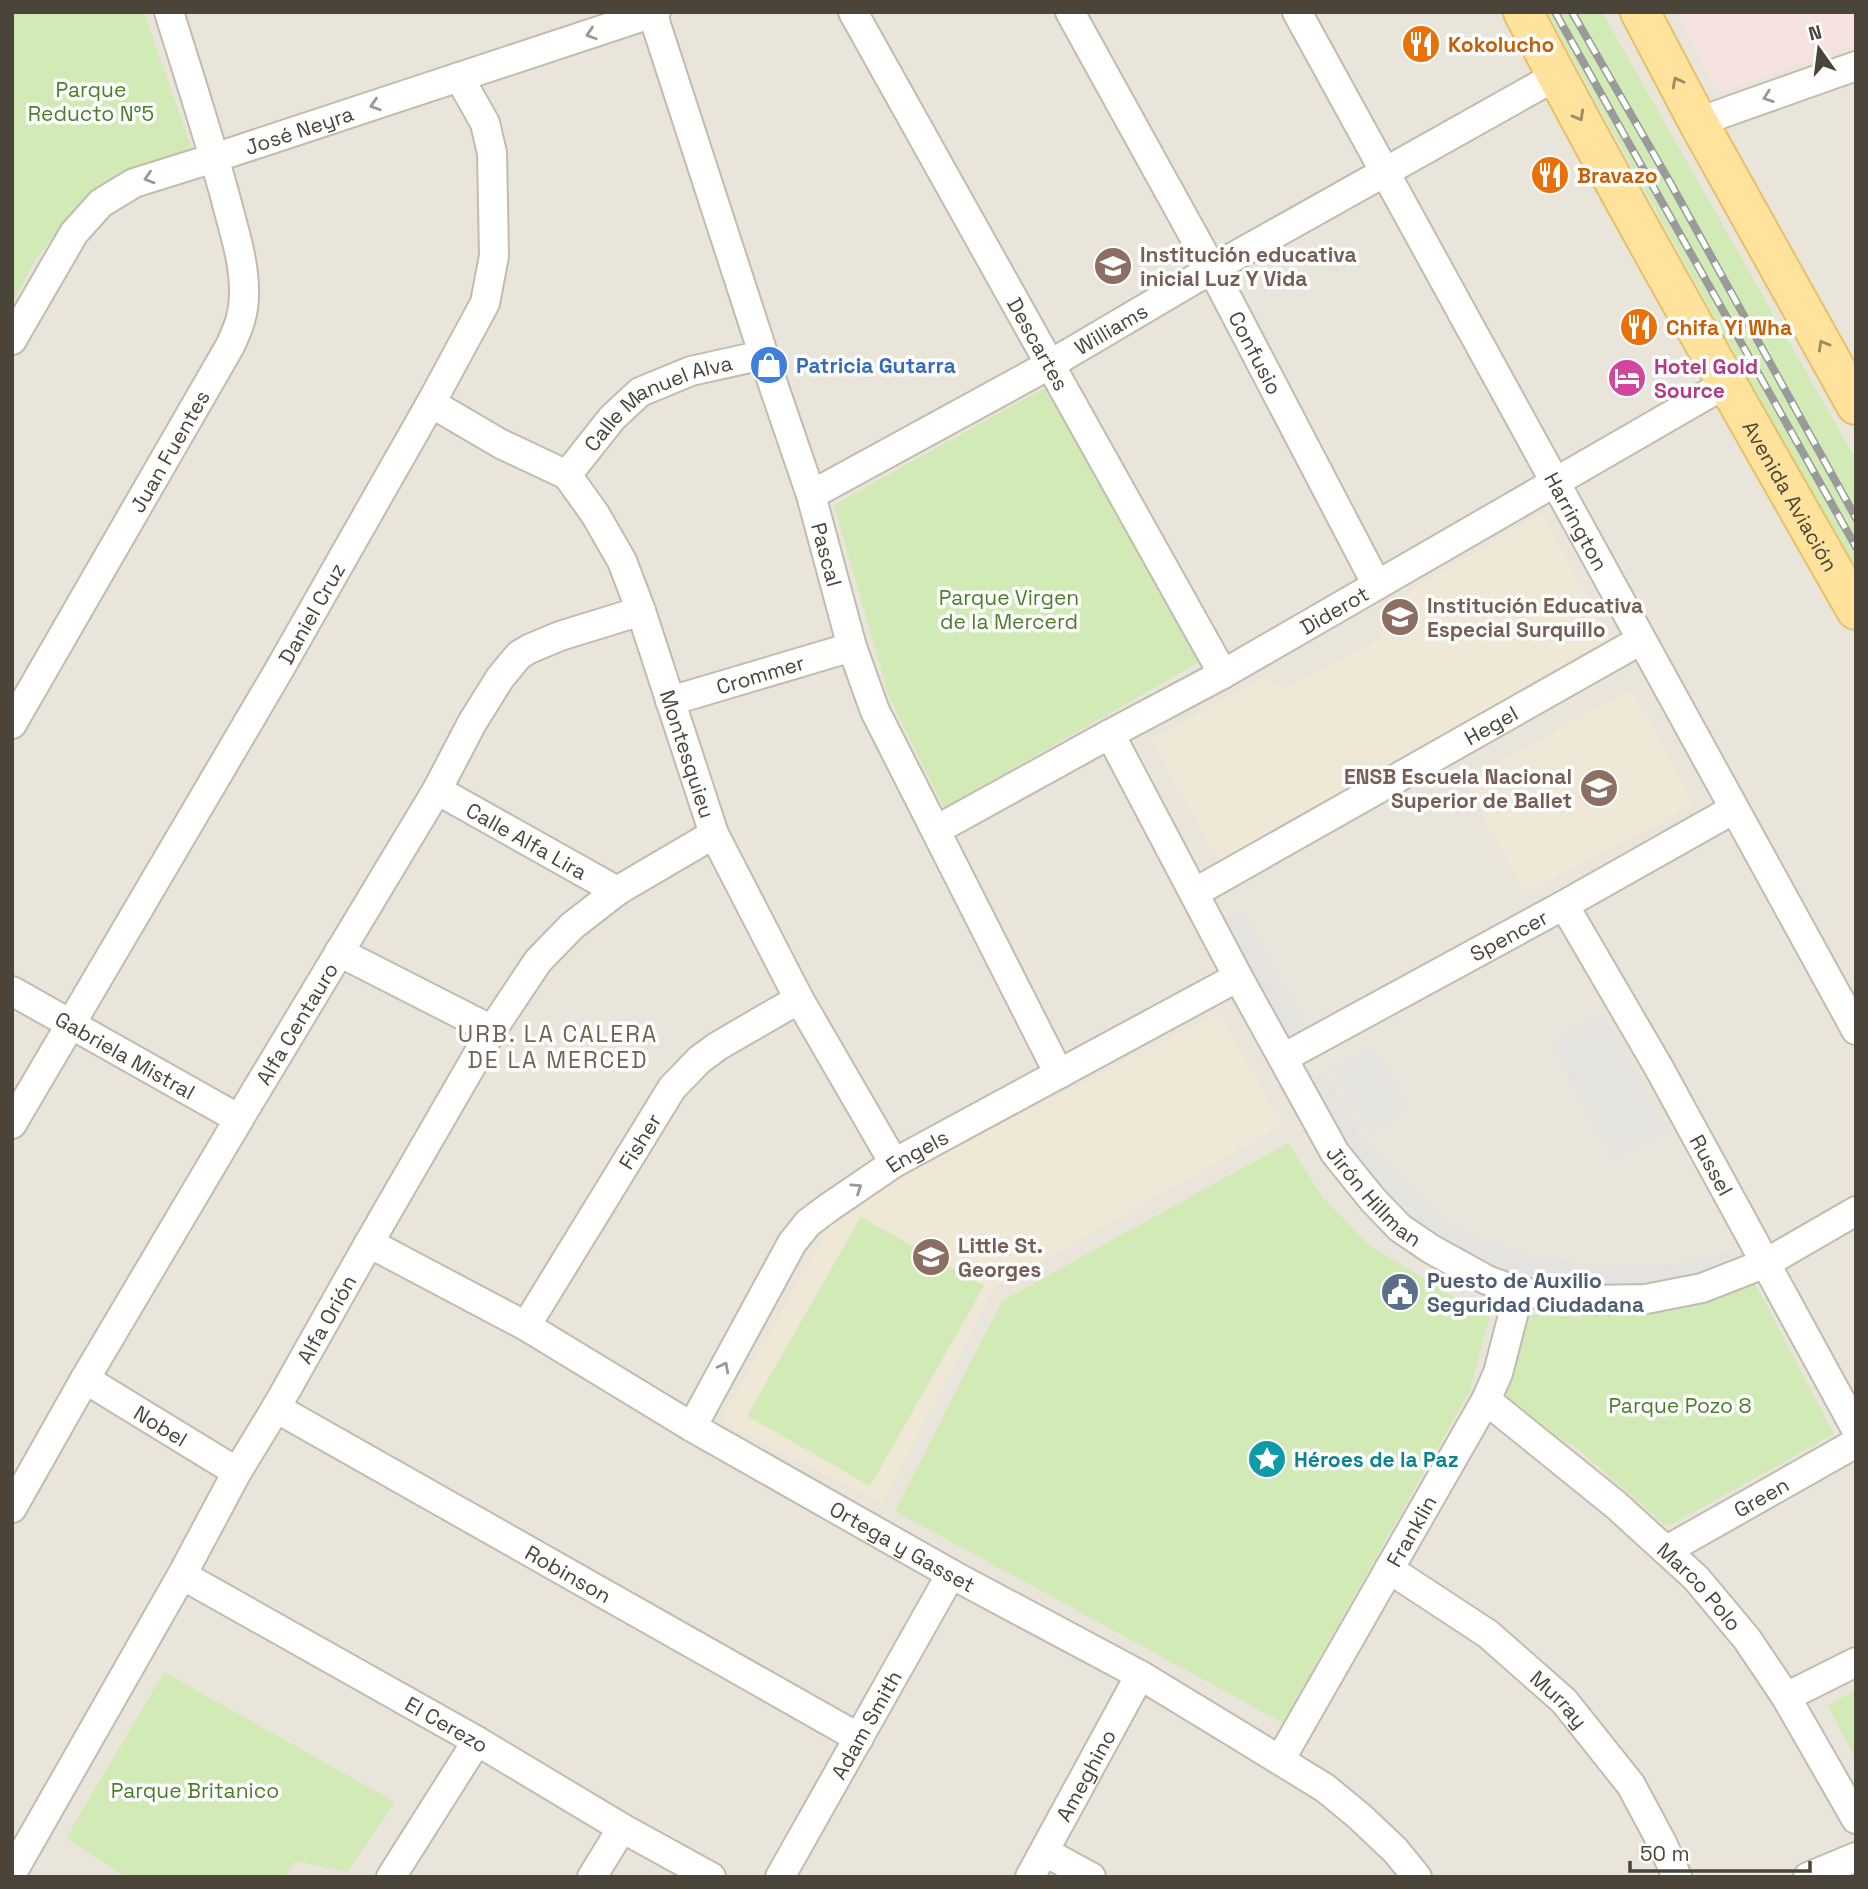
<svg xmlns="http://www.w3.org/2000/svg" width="1868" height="1889" font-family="'Space Grotesk',sans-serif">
	<rect width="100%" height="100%" fill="#f6f3ec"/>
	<rect fill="#eae5da" x="12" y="12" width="1844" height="1865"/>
	<g fill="#efe8d6">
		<polygon points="1542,513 1612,644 1222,866 1151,740 1263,677 1285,689 1380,638 1379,609"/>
		<polygon points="1632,690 1694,804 1525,894 1464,780"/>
		<polygon points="1219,1014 1283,1125 994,1288 882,1504 721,1420 830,1226 907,1171"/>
	</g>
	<polygon fill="#f6e3e0" points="1677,12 1856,12 1856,44 1722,92 1712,83"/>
	<g fill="#d2eab5">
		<polygon points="12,12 144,12 192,149 123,174 77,206 35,260 12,303"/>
		<polygon points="1547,12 1602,12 1856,460 1856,575"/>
		<polygon points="1046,387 1199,662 944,808 889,697 834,505"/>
		<polygon points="1288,1143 1323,1198 1369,1245 1489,1318 1470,1390 1283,1723 895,1511 1002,1301"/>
		<polygon points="861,1217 984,1286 870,1486 747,1416"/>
		<polygon points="1753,1280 1834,1434 1667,1527 1577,1448 1498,1405 1530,1314 1580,1317 1647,1310"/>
		<polygon points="164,1672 395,1802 347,1872 295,1861 285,1877 126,1877 66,1838"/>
		<polygon points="1856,1690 1856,1760 1828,1705"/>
	</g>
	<g fill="#e5e3e0">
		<polygon points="1242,910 1307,1029 1289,1039 1225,919"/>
		<polygon points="1604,1014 1667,1131 1614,1160 1551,1042"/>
		<polygon points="1373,1046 1409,1109 1369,1132 1332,1069"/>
		<polygon points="1324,1074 1363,1138 1410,1190 1447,1222 1486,1241 1536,1257 1596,1267 1675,1265 1736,1251 1741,1265 1699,1278 1614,1289 1529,1279 1485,1265 1411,1221 1386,1196 1354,1156 1311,1081"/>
	</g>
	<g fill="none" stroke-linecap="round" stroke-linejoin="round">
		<defs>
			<g id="street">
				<path id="s1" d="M652,12L774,387L811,495L852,647L875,711L1059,1074"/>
				<path id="s2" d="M853,12L1223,674"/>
				<path id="s3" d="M1070,12L1212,269L1377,585"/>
				<path id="s4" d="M1297,12L1856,1030"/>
				<polyline points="1698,122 1856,66"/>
				<path id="s5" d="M12,340L74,233L101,203L134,183L214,158L656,12"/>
				<path id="s6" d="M431,403L501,444L567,475L595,514L622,561L641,611L714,834L799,999L894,1163"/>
				<path id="s7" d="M567,475L612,418L640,392L691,371L763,355"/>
				<path id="s8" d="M811,495L1049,365L1212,269L1556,76"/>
				<path id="s9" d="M670,701L852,647"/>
				<path id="s10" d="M12,724L230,346C238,329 244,314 244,295C245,262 233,228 225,196C208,134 188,73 169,12"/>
				<path id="s11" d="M1110,734L1238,977L1335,1153L1373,1200L1400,1228L1431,1249L1487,1280L1519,1292L1589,1300L1646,1299L1702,1288L1766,1263L1856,1211"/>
				<path id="s12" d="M437,790L617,891"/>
				<path id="s13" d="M936,830L1110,734L1223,674L1727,383"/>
				<path id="s14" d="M1194,893L1641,640"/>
				<path id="s15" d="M1564,905L1659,1068L1856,1429"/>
				<polyline points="339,952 492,1030"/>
				<path id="s16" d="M12,991L239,1119"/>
				<path id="s17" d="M1283,1058L1564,905L1734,809"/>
				<path id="s18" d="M12,1124L279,670L431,403L485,303L494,256L492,153L485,123L459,77"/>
				<path id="s19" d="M369,1243L526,1326L692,1427L951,1574L1140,1675L1237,1734L1325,1788L1359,1816L1395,1850L1417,1877"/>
				<path id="s20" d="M526,1326L672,1088L699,1060L718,1046L799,999"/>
				<path id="s21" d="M85,1379L237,1472"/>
				<path id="s22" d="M1486,1400L1616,1505L1696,1578L1747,1639L1786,1697L1856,1819"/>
				<path id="s23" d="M276,1408L859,1738"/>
				<path id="s24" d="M692,1427L792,1243L808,1223L828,1208L894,1163L1238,977"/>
				<path id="s25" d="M12,1508L85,1379L239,1119L437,790L472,723L500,678L519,655L529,649L560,636L641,611"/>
				<path id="s26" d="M1667,1550L1856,1443"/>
				<path id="s27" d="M1389,1569L1488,1634L1564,1701L1631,1785L1662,1843L1677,1877"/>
				<path id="s28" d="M182,1575L477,1741L622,1828L711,1877"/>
				<polyline points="1786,1697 1856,1662"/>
				<path id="s29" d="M1280,1760L1486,1400L1498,1373L1519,1292"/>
				<polyline points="1045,1852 1091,1877"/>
				<path id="s30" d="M12,1873L182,1575L237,1472L276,1408L369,1243L492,1030L538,961L572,926L617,891L714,834"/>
				<polyline points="391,1877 477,1741"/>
				<polyline points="592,1877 622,1828"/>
				<path id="s31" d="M780,1877L951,1574"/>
				<path id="s32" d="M1030,1877L1140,1675"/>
				<polyline points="1808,1877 1856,1857"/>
			</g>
			<g id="primary">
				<path id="s33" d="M1523,12C1629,214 1743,412 1856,610"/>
				<polyline points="1640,12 1698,122 1856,405"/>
			</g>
		</defs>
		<use href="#street" stroke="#c2bbae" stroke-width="32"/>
		<use href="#primary" stroke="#e6c16a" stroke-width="42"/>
		<use href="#street" stroke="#fff" stroke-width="28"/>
		<use href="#primary" stroke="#ffe39c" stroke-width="38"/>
		<defs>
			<g id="rail">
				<polyline points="1555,12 1856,547"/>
				<polyline points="1572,12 1671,184 1856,518"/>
			</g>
		</defs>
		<use href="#rail" stroke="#9a9a9a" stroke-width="8"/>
		<use href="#rail" stroke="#fff" stroke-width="5" stroke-dasharray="16" stroke-linecap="butt"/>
	</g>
	<defs><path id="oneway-chevron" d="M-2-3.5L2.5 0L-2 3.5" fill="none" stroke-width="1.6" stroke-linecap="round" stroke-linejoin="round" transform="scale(1.75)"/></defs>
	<g stroke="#9c9892">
		<use href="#oneway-chevron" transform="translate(591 34) rotate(162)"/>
		<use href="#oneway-chevron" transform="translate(1768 97) rotate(161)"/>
		<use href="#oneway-chevron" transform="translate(375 105) rotate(162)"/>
		<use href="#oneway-chevron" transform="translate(149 178) rotate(163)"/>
		<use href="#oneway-chevron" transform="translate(857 1188) rotate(-34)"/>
		<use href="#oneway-chevron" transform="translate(724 1367) rotate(-62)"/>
	</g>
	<g stroke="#9c8c66">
		<use href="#oneway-chevron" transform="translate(1677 82) rotate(-118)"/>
		<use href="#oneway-chevron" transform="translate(1579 116) rotate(61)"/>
		<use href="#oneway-chevron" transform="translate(1823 345) rotate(-119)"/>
	</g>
	<defs>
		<symbol id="restaurant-disc" viewBox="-11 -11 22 22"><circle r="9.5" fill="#e8710a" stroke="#fff"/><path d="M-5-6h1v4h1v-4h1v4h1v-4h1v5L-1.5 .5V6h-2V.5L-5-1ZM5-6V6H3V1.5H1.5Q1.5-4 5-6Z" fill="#fff"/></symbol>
		<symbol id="school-disc" viewBox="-11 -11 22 22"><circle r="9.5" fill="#8d6e63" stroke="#fff"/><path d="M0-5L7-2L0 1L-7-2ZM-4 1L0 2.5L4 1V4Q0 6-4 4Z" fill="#fff"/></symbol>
		<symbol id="shop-disc" viewBox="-11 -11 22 22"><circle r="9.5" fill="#3f7fe0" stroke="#fff"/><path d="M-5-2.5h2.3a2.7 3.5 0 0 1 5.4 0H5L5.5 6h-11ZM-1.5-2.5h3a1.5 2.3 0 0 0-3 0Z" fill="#fff"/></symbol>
		<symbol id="hotel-disc" viewBox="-11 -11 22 22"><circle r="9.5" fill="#d1479c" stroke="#fff"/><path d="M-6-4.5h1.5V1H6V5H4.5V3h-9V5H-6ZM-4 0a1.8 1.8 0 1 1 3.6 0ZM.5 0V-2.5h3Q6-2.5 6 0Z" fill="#fff"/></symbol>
		<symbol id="civic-disc" viewBox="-11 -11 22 22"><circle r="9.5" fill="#5c6f8a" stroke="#fff"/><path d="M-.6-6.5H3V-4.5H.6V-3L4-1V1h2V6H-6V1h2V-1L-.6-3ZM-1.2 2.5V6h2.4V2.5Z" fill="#fff"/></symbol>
		<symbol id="sight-disc" viewBox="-11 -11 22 22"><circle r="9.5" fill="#0f9aa8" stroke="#fff"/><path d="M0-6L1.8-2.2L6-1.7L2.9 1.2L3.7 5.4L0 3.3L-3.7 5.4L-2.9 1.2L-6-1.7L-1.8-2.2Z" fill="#fff"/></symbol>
	</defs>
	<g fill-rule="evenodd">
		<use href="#restaurant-disc" x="1399" y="22" width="44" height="44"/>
		<use href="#restaurant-disc" x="1528" y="153" width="44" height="44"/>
		<use href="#school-disc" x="1091" y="244" width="44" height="44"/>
		<use href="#restaurant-disc" x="1617" y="305" width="44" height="44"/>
		<use href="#shop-disc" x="747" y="343" width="44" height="44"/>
		<use href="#hotel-disc" x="1605" y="356" width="44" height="44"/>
		<use href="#school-disc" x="1378" y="595" width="44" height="44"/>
		<use href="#school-disc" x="1577" y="766" width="44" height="44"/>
		<use href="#school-disc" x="909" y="1235" width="44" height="44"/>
		<use href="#civic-disc" x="1378" y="1270" width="44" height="44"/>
		<use href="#sight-disc" x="1245" y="1437" width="44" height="44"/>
	</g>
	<g text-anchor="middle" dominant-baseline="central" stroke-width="7" stroke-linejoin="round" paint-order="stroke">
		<g font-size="21" font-weight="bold" fill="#c56008" stroke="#fff" text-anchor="start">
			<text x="1448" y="44">Kokolucho</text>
			<text x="1577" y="175">Bravazo</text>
			<text x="1666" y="327">Chifa Yi Wha</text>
		</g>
		<g font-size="21" fill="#4a7f2a" stroke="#fff">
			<text x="91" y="89">Parque<tspan x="91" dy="24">Reducto N°5</tspan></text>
			<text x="1009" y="597">Parque Virgen<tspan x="1009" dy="24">de la Mercerd</tspan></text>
			<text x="1680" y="1405">Parque Pozo 8</text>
			<text x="195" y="1790">Parque Britanico</text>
		</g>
		<g font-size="21" fill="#4b4439" stroke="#fff">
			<text stroke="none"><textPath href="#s5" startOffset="376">José Neyra</textPath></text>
			<text stroke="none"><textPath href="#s8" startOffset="343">Williams</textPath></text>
			<text stroke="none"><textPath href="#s2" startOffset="380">Descartes</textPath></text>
			<text stroke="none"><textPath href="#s3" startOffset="388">Confusio</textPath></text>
			<text stroke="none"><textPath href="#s7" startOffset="121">Calle Manuel Alva</textPath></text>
			<text stroke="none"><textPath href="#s10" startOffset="315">Juan Fuentes</textPath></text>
			<text stroke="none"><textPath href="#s33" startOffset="553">Avenida Aviación</textPath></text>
			<text stroke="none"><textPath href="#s4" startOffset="581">Harrington</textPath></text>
			<text stroke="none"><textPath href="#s1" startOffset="570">Pascal</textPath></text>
			<text stroke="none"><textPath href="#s13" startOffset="455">Diderot</textPath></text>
			<text stroke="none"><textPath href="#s18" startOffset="592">Daniel Cruz</textPath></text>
			<text stroke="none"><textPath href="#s9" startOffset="94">Crommer</textPath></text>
			<text stroke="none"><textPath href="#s14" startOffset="341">Hegel</textPath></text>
			<text stroke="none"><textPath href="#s6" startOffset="460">Montesquieu</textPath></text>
			<text stroke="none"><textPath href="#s12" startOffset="103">Calle Alfa Lira</textPath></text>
			<text stroke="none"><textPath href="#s17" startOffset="257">Spencer</textPath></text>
			<text stroke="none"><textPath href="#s25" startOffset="562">Alfa Centauro</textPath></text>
			<text stroke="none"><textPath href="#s16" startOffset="130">Gabriela Mistral</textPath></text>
			<text stroke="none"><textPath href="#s20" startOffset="217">Fisher</textPath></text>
			<text stroke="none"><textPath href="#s24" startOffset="366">Engels</textPath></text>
			<text stroke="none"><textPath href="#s15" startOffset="299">Russel</textPath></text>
			<text stroke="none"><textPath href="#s11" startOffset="534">Jirón Hillman</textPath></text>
			<text stroke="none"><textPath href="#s30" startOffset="637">Alfa Orión</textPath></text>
			<text stroke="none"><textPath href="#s21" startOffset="89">Nobel</textPath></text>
			<text stroke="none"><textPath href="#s26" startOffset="108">Green</textPath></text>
			<text stroke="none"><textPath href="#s29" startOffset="264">Franklin</textPath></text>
			<text stroke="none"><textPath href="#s19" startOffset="614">Ortega y Gasset</textPath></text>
			<text stroke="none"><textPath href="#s23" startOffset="336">Robinson</textPath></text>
			<text stroke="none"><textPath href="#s22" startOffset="284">Marco Polo</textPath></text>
			<text stroke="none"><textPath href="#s27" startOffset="215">Murray</textPath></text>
			<text stroke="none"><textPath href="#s28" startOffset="304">El Cerezo</textPath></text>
			<text stroke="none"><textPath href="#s31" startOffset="175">Adam Smith</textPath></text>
			<text stroke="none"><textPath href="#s32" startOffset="116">Ameghino</textPath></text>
		</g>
		<g font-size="21" font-weight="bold" fill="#785e54" stroke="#fff" text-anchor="start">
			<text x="1140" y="254">Institución educativa<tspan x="1140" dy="24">inicial Luz Y Vida</tspan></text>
			<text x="1427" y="605">Institución Educativa<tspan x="1427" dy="24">Especial Surquillo</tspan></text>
			<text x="1572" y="776" text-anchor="end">ENSB Escuela Nacional<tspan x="1572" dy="24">Superior de Ballet</tspan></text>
			<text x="958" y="1245">Little St.<tspan x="958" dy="24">Georges</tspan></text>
		</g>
		<g font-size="21" font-weight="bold" fill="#366cbe" stroke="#fff" text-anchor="start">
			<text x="796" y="365">Patricia Gutarra</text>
		</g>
		<g font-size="21" font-weight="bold" fill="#b23c85" stroke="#fff" text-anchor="start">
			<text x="1654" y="366">Hotel Gold<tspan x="1654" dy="24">Source</tspan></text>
		</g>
		<g font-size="21" font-weight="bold" fill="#4e5e75" stroke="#fff" text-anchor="start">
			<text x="1427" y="1280">Puesto de Auxilio<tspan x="1427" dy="24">Seguridad Ciudadana</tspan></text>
		</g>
		<g font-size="21" font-weight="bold" fill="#0d838f" stroke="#fff" text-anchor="start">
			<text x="1294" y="1459">Héroes de la Paz</text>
		</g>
		<g font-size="23" letter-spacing="2" fill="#6e6250" stroke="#fff">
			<text x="558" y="1034">URB. LA CALERA<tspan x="558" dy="26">DE LA MERCED</tspan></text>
		</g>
	</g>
	<rect width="1868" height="1889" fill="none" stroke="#4b4439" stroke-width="28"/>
	<g transform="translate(1819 49) rotate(346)" stroke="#ffffff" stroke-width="5" paint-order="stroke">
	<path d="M0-5L12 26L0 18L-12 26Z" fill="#4b4439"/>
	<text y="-10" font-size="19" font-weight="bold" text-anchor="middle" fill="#4b4439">N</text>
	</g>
	<path d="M1630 1861v10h180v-10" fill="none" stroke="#4b4439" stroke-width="3.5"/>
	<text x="1640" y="1861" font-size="21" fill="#4b4439" stroke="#ffffff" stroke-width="5" paint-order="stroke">50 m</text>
</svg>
